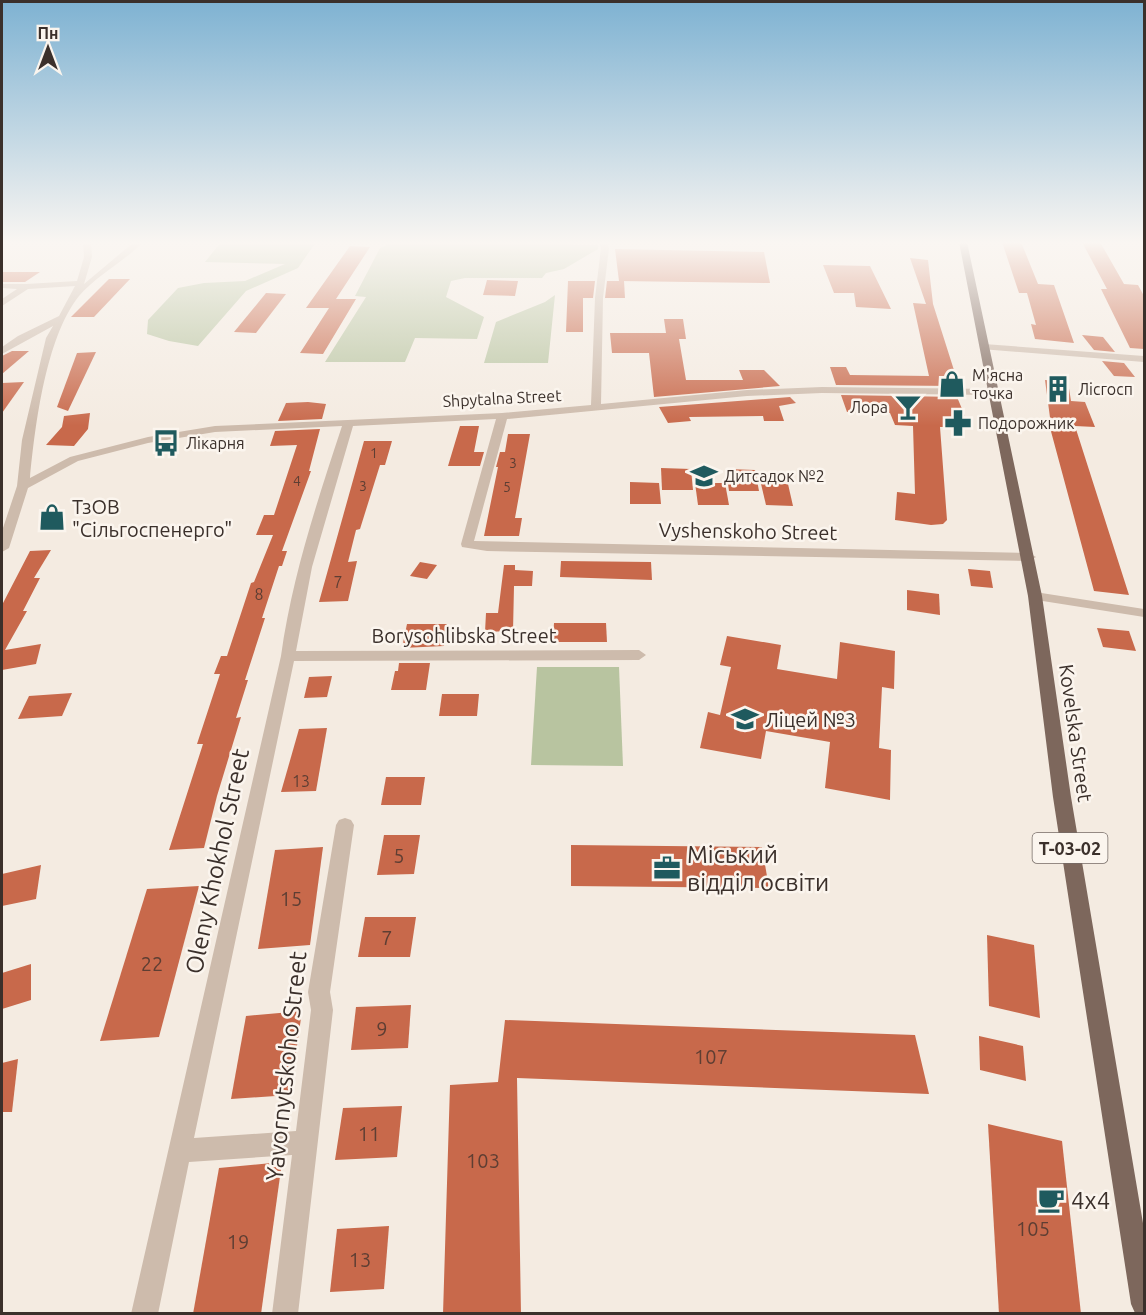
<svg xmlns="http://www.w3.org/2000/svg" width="1146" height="1315" font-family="Ubuntu,sans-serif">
	<rect width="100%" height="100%" fill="#f4ebe1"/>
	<g fill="#b8c4a0">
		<polygon points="221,242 316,242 298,268 246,291 198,346 169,341 147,334 148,320 178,288 204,283 245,281 285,264 205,262"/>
		<polygon points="394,242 574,242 574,245 598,245 598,249 564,269 546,273 542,278 465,278 451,281 446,297 484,317 477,339 415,338 405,362 325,362 366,297 355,296 380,248"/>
		<polygon points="555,295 548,363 484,363 496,322 545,302"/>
		<polygon points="537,667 619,667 623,766 531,765"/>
	</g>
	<g fill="#c8694b">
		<polygon points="1002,242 1021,242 1038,284 1054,285 1074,343 1035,339 1031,324 1036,325 1027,293 1019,293"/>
		<polygon points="1082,242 1100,242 1124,284 1138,285 1144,296 1144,349 1130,348 1101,289 1107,289"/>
		<polygon points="350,246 370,247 336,299 356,299 323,354 300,353 329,308 306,308"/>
		<polygon points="615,249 764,252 770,283 619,281"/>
		<polygon points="910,258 928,260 933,304 959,386 836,385 830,367 846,367 850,375 929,376 913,303 926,304"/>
		<polygon points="823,265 870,266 891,309 856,307 854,293 834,293"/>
		<polygon points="2,272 40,272 25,282 2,282"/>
		<polygon points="109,279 130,279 94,317 71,317"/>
		<polygon points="487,280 518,281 515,296 483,295"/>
		<polygon points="568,281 595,281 593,298 583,298 583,332 566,332"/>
		<polygon points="607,281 624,281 625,298 605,298"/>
		<polygon points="266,293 286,294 256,333 234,332"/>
		<polygon points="664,319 683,319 686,339 679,339 686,380 743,380 739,370 764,370 780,386 654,397 649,353 612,353 610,333 666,333"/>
		<polygon points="1082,335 1103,337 1115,352 1094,350"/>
		<polygon points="12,351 29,351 2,374 2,356"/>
		<polygon points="96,352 68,411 57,407 77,353"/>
		<polygon points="1102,361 1124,363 1135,377 1114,376"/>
		<polygon points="1045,380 1068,382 1071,401 1085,402 1095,427 1075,426 1129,595 1094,591 1049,424 1051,425"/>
		<polygon points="24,382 2,413 2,383"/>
		<polygon points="841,395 957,397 965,416 958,415 962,427 940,427 947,520 943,524 931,525 895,520 897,492 915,494 913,426 895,425 890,413 847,412"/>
		<polygon points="790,397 796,403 779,406 784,421 764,421 763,416 689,417 691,421 668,423 659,407"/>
		<polygon points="286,403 308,402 326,404 322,419 278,421"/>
		<polygon points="90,413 88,429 74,446 46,445 62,427 64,416"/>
		<polygon points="460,426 479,426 474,452 484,452 480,466 448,466"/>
		<polygon points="320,429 309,471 311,471 282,551 287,551 282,566 279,566 262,618 265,618 245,680 248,680 236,718 241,717 217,796 204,848 169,850 203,744 197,744 220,674 214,674 221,656 227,656 251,583 254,582 273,535 256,535 264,515 274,515 297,445 270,446 275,431"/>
		<polygon points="508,434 530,434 515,518 522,518 519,536 484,536 498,467 496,467 500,452 505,452"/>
		<polygon points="364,441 392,441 385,465 380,465 360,529 356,530 348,562 357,561 348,601 319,602"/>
		<polygon points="661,468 691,469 693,490 662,490"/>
		<polygon points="726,469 755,470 759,491 729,491"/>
		<polygon points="630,482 659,483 661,504 630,504"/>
		<polygon points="695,483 725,483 729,505 698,505"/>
		<polygon points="761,484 788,484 793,506 766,505"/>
		<polygon points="51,550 34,578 40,578 23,611 27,611 5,650 41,644 36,664 2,670 2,605 30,551"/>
		<polygon points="561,561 651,562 652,580 560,577"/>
		<polygon points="420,562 437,565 427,579 410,576"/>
		<polygon points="504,565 515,565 515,570 533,571 532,586 514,586 513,631 485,632 486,613 498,613"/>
		<polygon points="968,569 990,571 993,588 971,586"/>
		<polygon points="907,590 939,594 940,615 907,610"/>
		<polygon points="554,623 606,623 607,642 553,642"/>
		<polygon points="407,624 447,624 444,646 402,648"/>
		<polygon points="1097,628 1129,631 1136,651 1103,647"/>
		<polygon points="727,636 781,645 777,669 837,679 840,642 895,651 894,689 882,687 879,748 891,750 890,800 825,788 830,742 766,731 761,759 700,748 708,712 720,715 731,667 720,665"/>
		<polygon points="399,663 430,663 426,690 391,690 395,671 398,671"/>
		<polygon points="332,676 327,697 304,698 309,677"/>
		<polygon points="72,693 62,716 18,719 29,696"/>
		<polygon points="442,694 479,694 477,716 439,716"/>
		<polygon points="327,728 316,791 281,792 299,729"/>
		<polygon points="386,777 425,777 421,805 381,805"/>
		<polygon points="384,835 420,835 414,874 377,875"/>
		<polygon points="571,845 762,847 769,888 571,886"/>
		<polygon points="323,847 310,945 258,949 275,850"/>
		<polygon points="41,865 36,899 2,906 2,874"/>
		<polygon points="199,886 159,1037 100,1041 147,889"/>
		<polygon points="365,917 416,917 410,957 358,957"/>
		<polygon points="987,935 1034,945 1040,1018 989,1006"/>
		<polygon points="31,964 31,1000 2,1009 2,973"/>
		<polygon points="411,1005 408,1048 351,1050 356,1007"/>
		<polygon points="302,1011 290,1095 231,1099 246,1016"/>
		<polygon points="505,1020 915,1035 929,1094 517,1078 521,1314 443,1314 450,1085 498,1082"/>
		<polygon points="979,1036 1023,1046 1026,1081 980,1070"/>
		<polygon points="18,1059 12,1112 2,1112 2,1063"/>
		<polygon points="402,1106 397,1157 335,1160 343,1108"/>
		<polygon points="988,1124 1062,1141 1081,1314 999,1314"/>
		<polygon points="282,1162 261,1314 193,1314 219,1168"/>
		<polygon points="389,1226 384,1289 330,1292 337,1229"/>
	</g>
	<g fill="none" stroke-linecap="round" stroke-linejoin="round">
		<g fill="#cdbbac" fill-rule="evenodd">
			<path d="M83,242H91L92,257L84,284L134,242H143C124,262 97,275 79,296C46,337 35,425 30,478L70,457L148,437L215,426L502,413L591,405L595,298L601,248L599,242H607L609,248L603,298L601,404L747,390L822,387L993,389L998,392L993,395L822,393L747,396L507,419L474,541L1029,553L1036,557L1029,561L487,551L462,547L461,544L496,419L353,426L312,567L296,651L639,650L646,655L639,660L294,661L194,1138L296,1131L311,1010L308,992L336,825L339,820L345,818L351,820L354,825L330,992L333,1010L298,1314H272L292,1155L189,1162L158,1314H131L281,656C292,577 317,502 342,426L215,432L148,443L78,461L28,488L9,548L2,552V531L17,486L22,440L46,338L53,326L2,354V347L18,336L59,316L75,286L28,289L2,306V299L17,289L2,288V284H26L77,281L84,257Z"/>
			<polygon points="984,344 1144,356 1144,362 981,349 981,345"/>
			<polygon points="1035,592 1144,609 1144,617 1030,599 1028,596 1030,593"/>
		</g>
		<polygon fill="#7d675c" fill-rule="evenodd" points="959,242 967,242 1042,596 1071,797 1144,1229 1144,1314 1135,1313 1131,1304 1053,797 1028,596"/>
	</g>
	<linearGradient id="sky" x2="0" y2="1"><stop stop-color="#7eb2d2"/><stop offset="0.57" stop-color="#faf6f2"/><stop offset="1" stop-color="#faf6f2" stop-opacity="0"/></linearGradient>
	<rect width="1146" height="426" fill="url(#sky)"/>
	<defs>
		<symbol id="shop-bare" viewBox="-9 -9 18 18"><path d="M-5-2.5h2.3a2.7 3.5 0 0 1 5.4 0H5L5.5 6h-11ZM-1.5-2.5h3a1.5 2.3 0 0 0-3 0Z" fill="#1f5a5e" stroke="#fbf5ee" stroke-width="2.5" paint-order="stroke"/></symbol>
		<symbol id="building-bare" viewBox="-9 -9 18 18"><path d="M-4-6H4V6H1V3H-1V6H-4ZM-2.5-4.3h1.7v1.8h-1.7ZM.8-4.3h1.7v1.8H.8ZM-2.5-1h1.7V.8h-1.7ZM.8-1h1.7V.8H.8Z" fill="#1f5a5e" stroke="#fbf5ee" stroke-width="2.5" paint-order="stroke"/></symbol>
		<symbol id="bar-bare" viewBox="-9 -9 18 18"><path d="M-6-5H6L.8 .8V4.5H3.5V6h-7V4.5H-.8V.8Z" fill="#1f5a5e" stroke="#fbf5ee" stroke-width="2.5" paint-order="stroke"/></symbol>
		<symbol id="pharmacy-bare" viewBox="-9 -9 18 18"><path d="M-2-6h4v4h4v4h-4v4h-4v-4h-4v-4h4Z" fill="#1f5a5e" stroke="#fbf5ee" stroke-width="2.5" paint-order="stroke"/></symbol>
		<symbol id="bus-bare" viewBox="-9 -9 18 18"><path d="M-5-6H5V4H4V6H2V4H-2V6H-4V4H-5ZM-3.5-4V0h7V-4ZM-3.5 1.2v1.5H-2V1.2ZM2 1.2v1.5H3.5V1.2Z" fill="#1f5a5e" stroke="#fbf5ee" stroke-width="2.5" paint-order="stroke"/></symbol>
		<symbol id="school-bare" viewBox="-9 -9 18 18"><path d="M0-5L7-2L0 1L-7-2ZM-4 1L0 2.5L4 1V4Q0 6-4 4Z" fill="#1f5a5e" stroke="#fbf5ee" stroke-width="2.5" paint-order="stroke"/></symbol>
		<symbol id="office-bare" viewBox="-9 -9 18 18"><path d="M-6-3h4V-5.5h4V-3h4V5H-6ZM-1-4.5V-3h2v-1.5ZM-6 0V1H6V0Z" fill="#1f5a5e" stroke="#fbf5ee" stroke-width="2.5" paint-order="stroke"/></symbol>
		<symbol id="cafe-bare" viewBox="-9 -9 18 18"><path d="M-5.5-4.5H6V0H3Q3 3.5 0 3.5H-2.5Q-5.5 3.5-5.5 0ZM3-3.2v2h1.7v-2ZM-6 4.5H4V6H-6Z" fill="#1f5a5e" stroke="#fbf5ee" stroke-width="2.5" paint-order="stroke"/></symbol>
	</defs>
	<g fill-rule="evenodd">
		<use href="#shop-bare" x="933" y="365" width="38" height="38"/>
		<use href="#building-bare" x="1039" y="370" width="38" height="38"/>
		<use href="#bar-bare" x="889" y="388" width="38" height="38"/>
		<use href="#pharmacy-bare" x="939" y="404" width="38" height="38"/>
		<use href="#bus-bare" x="147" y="424" width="38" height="38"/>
		<use href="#school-bare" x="685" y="457" width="38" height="38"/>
		<use href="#shop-bare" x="33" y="498" width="38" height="38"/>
		<use href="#school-bare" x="726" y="700" width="38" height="38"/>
		<use href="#office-bare" x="648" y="849" width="38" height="38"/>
		<use href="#cafe-bare" x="1032" y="1181" width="38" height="38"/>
	</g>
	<g text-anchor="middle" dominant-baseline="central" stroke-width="5" stroke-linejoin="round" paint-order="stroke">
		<g font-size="14" fill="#5e3e33">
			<text x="374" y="453">1</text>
			<text x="513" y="463">3</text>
			<text x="297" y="481">4</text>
			<text x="363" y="486">3</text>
			<text x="507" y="487">5</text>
		</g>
		<g font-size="16" fill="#3b302b" stroke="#fbf5ee" text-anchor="start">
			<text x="972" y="375">М'ясна<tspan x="972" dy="18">точка</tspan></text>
			<text x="1078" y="389">Лісгосп</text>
			<text x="888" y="407" text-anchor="end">Лора</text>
			<text x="978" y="423">Подорожник</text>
			<text x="186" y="443">Лікарня</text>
			<text x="724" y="476">Дитсадок №2</text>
		</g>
		<g font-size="16" fill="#3b302b" stroke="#fbf5ee">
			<text transform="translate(502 398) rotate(-3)">Shpytalna Street</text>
		</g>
		<g font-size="16" fill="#5e3e33">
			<text x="338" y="582">7</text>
			<text x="259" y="594">8</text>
			<text x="301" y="781">13</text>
		</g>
		<rect fill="#fbf5ee" stroke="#756b66" stroke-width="1.5" x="1032.5" y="833" width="75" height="30" rx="4.5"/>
		<g font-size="18" font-weight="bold" fill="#3b302b">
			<text x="1070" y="848">Т-03-02</text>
		</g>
		<g font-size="20" fill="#3b302b" stroke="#fbf5ee" text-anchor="start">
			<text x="72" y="506">ТзОВ<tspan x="72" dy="23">"Сільгоспенерго"</tspan></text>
			<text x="765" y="719">Ліцей №3</text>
		</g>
		<g font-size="20" fill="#3b302b" stroke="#fbf5ee">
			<text transform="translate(748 531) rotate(1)">Vyshenskoho Street</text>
			<text x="464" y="635">Borysohlibska Street</text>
			<text transform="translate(1076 733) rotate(82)">Kovelska Street</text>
		</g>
		<g font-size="20" fill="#5e3e33">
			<text x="399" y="855">5</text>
			<text x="291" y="898">15</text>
			<text x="387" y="937">7</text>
			<text x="152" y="963">22</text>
			<text x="382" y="1028">9</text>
			<text x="711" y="1056">107</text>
			<text x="369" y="1133">11</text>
			<text x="483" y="1160">103</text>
			<text x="1033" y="1228">105</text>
			<text x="238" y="1241">19</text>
			<text x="360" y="1259">13</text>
		</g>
		<g font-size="24" fill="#3b302b" stroke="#fbf5ee" text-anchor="start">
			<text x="687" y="854">Міський<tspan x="687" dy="28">відділ освіти</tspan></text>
			<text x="1071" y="1200">4x4</text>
		</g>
		<g font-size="24" fill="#3b302b" stroke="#fbf5ee">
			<text transform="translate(217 861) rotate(-78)">Oleny Khokhol Street</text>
			<text transform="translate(286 1066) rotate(-84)">Yavornytskoho Street</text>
		</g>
	</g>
	<rect width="1146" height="1315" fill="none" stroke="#3b302b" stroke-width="6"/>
	<g transform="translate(48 48)" stroke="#fbf5ee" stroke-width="4.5" paint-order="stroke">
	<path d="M0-4.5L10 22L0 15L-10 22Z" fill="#3b302b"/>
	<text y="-9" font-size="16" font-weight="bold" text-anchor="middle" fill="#3b302b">Пн</text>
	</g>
</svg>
